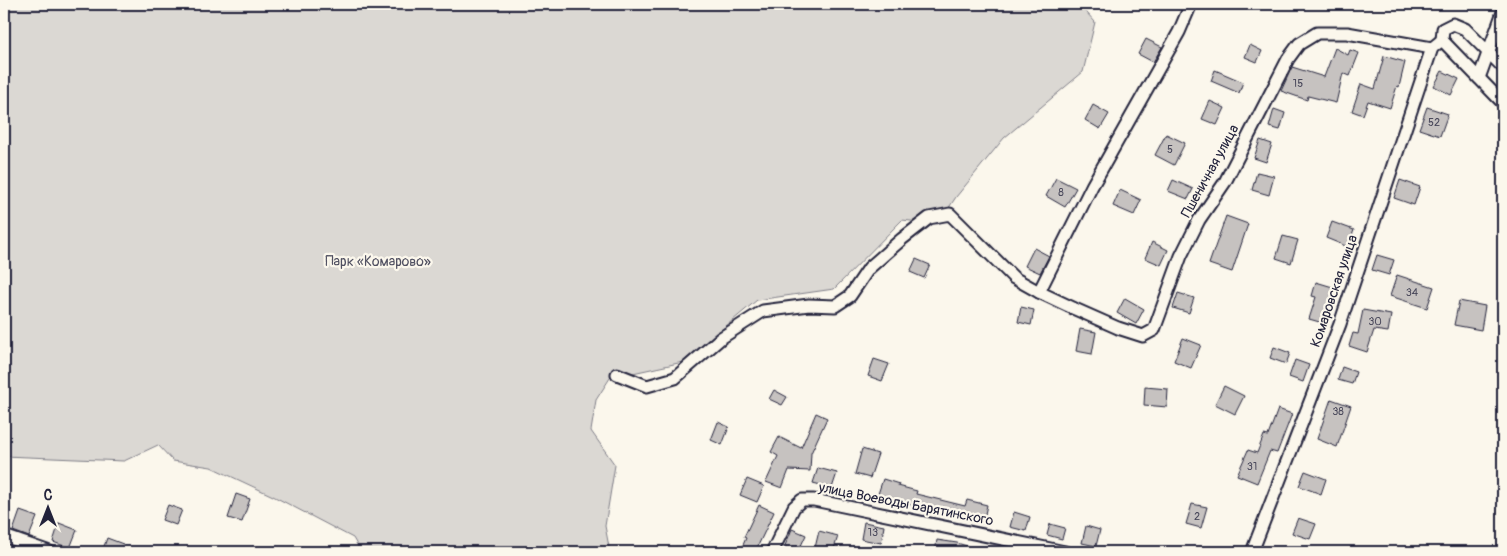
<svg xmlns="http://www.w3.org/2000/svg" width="1507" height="556" font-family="Pangolin,sans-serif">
	<rect width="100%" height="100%" fill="#fbf7ec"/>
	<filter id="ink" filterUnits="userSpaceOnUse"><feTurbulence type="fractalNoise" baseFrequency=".02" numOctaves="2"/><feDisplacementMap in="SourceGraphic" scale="10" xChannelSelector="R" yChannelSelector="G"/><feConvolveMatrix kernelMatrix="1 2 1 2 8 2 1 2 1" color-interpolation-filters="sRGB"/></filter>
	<g filter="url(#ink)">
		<polygon fill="#dbd8d3" stroke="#7e7d87" points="4,4 1079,4 1095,22 1083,72 1004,138 956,197 938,224 902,220 834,289 757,300 683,362 610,378 596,400 591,431 615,465 605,526 610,552 361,552 353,538 273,496 211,467 173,461 158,445 124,461 4,456"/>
		<g fill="#c6c2c0" stroke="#22223b">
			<polygon points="1146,39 1162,47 1153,62 1138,54"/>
			<polygon points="1250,45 1262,51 1257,62 1245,57"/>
			<polygon points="1335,48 1348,55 1350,50 1359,53 1350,76 1343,73 1336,103 1308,96 1307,100 1281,91 1292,67 1324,77"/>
			<polygon points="1384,56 1405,62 1399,87 1397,86 1390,108 1368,101 1363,115 1352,111 1361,84 1375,89"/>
			<polygon points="1215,70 1243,82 1239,93 1211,81"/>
			<polygon points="1442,71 1459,79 1451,95 1434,86"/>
			<polygon points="1210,101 1225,108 1217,125 1202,119"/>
			<polygon points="1093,105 1109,114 1100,129 1085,120"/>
			<polygon points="1427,107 1448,114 1440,136 1419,129"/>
			<polygon points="1274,109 1285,113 1280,130 1269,127"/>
			<polygon points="1166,134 1185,143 1174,165 1155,155"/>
			<polygon points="1260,140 1272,144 1266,162 1254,158"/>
			<polygon points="1257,172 1274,176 1269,195 1252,190"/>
			<polygon points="1056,178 1076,188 1065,207 1046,196"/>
			<polygon points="1173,180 1193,189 1188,199 1168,191"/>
			<polygon points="1400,180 1420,187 1414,205 1394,198"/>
			<polygon points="1120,190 1141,200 1134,215 1113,206"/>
			<polygon points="1226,216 1248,224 1232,272 1209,264"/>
			<polygon points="1332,222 1354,230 1348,247 1326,238"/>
			<polygon points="1283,236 1298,240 1291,263 1276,258"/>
			<polygon points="1152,242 1168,250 1161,265 1145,258"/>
			<polygon points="1034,248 1049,256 1040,273 1025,266"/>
			<polygon points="1377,255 1394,260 1389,275 1372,270"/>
			<polygon points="916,259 930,265 924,278 910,272"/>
			<polygon points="1397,275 1434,287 1427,308 1390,296"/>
			<polygon points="1316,282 1336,288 1323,323 1309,319 1316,297 1312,296"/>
			<polygon points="1178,293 1194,298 1189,313 1173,308"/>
			<polygon points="1125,298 1144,309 1136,324 1117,313"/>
			<polygon points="1459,301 1485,306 1481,330 1454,325"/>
			<polygon points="1021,307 1034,310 1031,325 1018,322"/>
			<polygon points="1363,310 1391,315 1388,332 1374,330 1367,352 1349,346 1353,333 1358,334"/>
			<polygon points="1080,329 1096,332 1092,354 1076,351"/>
			<polygon points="1183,338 1201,345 1191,368 1174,361"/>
			<polygon points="1274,347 1290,353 1286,364 1270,358"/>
			<polygon points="874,359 889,364 882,381 868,376"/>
			<polygon points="1295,360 1309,365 1303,382 1289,377"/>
			<polygon points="1342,367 1356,372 1352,384 1338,380"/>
			<polygon points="1224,386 1244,396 1235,414 1215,404"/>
			<polygon points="1145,387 1168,389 1167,407 1144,405"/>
			<polygon points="774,390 787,397 782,405 769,399"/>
			<polygon points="1331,399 1351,406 1337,447 1317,439"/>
			<polygon points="1278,409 1292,414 1277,453 1270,451 1257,483 1237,475 1248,450 1257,453 1264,435 1268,436"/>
			<polygon points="816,413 827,418 811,453 810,471 789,470 782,488 766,482 778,456 771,452 779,437 801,448"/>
			<polygon points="718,422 729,427 722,445 711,440"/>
			<polygon points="862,449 878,454 870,478 855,474"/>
			<polygon points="818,468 837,473 832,488 813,483"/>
			<polygon points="1305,471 1326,479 1321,494 1299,486"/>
			<polygon points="747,479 764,486 757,502 740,495"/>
			<polygon points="883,479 899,484 898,486 917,491 916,494 965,506 967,500 987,505 983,523 927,510 895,500 894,502 877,497"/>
			<polygon points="236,494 250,499 242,522 228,518"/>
			<polygon points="1192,504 1207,507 1201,528 1186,524"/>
			<polygon points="168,505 182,510 176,525 162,520"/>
			<polygon points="759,505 774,512 755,552 740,552 746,538 744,537"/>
			<polygon points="20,511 37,517 29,537 13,531"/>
			<polygon points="1014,512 1030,517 1026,531 1010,527"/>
			<polygon points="1298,518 1316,524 1310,539 1292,533"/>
			<polygon points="864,522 884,526 881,543 861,539"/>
			<polygon points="59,523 77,530 70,548 53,542"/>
			<polygon points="1050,524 1065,528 1062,539 1047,535"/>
			<polygon points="1086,526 1100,530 1096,546 1082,543"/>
			<polygon points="792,529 806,535 798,552 793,552 784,548"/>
			<polygon points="819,531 838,536 833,552 814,552"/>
			<polygon points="107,538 123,544 120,552 102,552"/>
			<polygon points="937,540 957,543 980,550 980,552 935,552"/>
		</g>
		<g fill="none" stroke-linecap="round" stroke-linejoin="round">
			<defs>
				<g id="minor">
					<polyline points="1442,40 1443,29 1453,24 1465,29 1503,67"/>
					<polyline points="1442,40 1503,103"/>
					<polyline points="1479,78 1503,12"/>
					<polyline points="1039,292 1092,186 1179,32 1191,4"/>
					<polyline points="617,374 647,386 675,378 721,338 763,311 809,305 835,306 850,296 869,268 902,239 929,218 950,214 1014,278 1039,292 1075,309 1118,328 1143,336 1154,330 1181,256 1199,220 1225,182 1288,59 1299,44 1317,33 1347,33 1432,48"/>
					<polyline points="4,536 50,552"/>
					<polyline points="772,552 794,507 802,500 814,500 1065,552"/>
					<polyline points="1252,552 1340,324 1432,48 1442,40"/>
				</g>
			</defs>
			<use href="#minor" stroke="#22223b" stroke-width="15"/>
			<use href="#minor" stroke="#fbf7ec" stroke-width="11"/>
		</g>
	</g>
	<g text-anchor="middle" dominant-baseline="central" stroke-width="4.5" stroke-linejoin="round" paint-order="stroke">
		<g font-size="11" fill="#4b4a5c">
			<text x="1298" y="83">15</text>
			<text x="1434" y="122">52</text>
			<text x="1170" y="149">5</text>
			<text x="1061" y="192">8</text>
			<text x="1412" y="292">34</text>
			<text x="1375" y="321">30</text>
			<text x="1338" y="411">38</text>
			<text x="1252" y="466">31</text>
			<text x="1197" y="516">2</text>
			<text x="873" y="532">13</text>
		</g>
		<g font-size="14" fill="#22223b" stroke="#fbf7ec">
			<text transform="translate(1210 171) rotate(-61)">Пшеничная улица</text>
			<text transform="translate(1334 291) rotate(-71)">Комаровская улица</text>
			<text transform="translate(906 504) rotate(11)">улица Воеводы Барятинского</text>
		</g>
		<g font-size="14" fill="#505061" stroke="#fbf7ec">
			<text x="378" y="261">Парк «Комарово»</text>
		</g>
	</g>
	<rect width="1507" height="556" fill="none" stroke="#fbf7ec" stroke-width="20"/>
	<rect x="10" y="10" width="1487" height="536" fill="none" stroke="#22223b" stroke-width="2" filter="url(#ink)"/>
	<g transform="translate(48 508)" stroke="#fbf7ec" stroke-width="4" paint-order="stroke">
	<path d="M0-4L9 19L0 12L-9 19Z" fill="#22223b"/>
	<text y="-8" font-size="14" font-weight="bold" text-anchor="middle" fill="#22223b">С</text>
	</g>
</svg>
